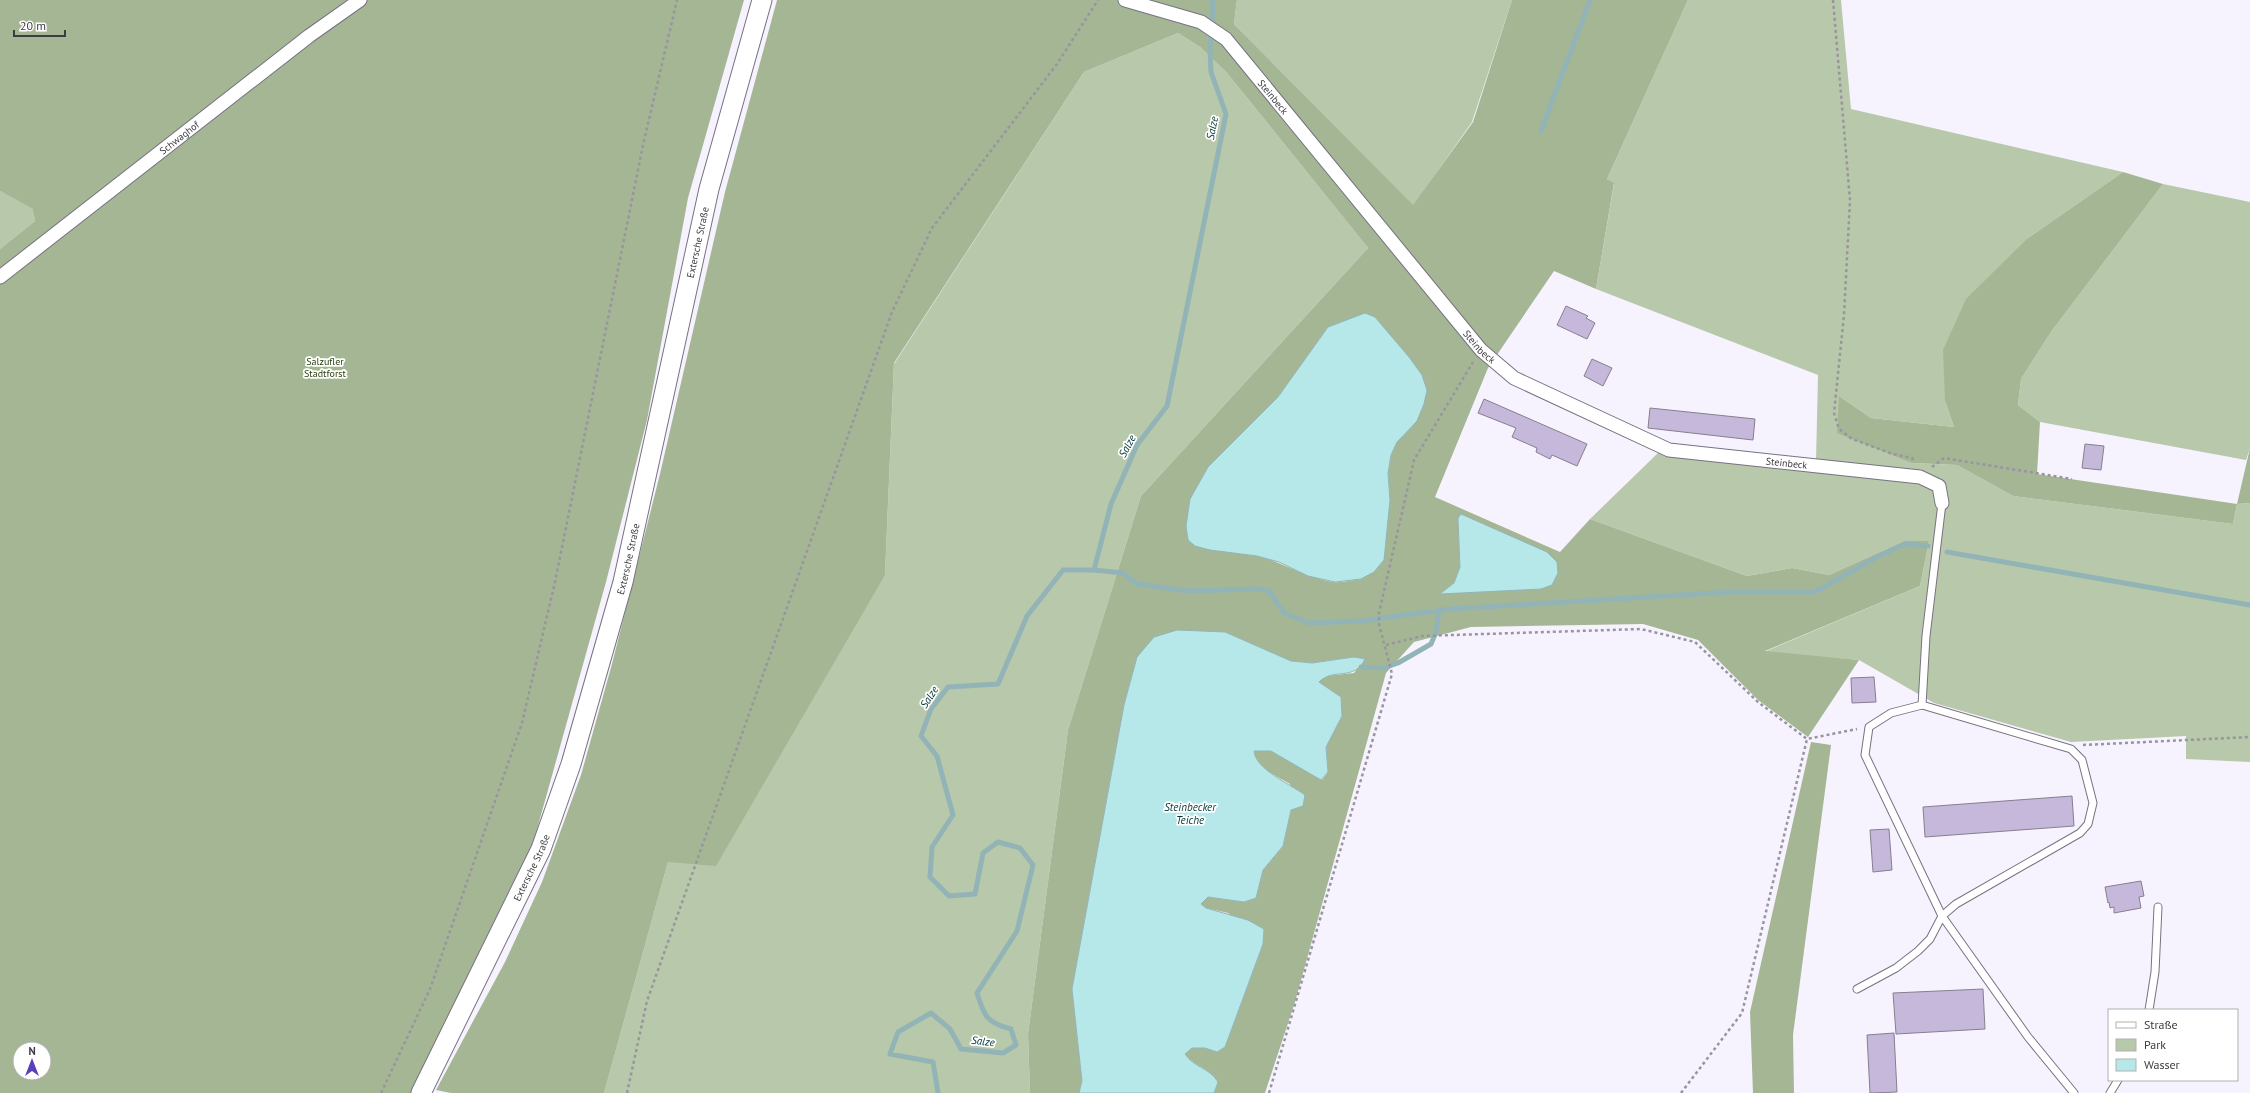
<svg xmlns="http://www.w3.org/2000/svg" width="2250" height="1093" font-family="'PT Sans',sans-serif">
	<rect width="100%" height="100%" fill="#f7f3fe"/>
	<g fill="#b8c8aa">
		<polygon points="1237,0 1512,0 1472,122 1413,206 1234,24"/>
		<polygon points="1688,0 1841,0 1851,109 2123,172 2028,238 1945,401 1954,427 1871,418 1839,396 1912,463 1957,465 2013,496 2233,524 2237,504 2250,503 2250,762 2186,759 2186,736 2071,742 1934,703 1859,660 1764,652 1920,586 1929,541 1904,541 1829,575 1792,568 1747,576 1590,519 1658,453 1669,456 1816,461 1818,375 1596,289 1614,184 1607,179"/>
		<polygon points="1178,33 1200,47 1227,73 1368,248 1141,496 1068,730 1028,1034 1030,1093 604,1093 668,862 885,575 894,364 1084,72"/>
		<polygon points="2163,184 2250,202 2250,448 2246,460 2040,422 2018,405 2021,379 2051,332"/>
		<polygon points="0,191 34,209 35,221 0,249"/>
	</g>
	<g fill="#a5b695" fill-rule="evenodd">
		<path d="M0,0H744L688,198L647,420L606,582L534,840L488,940L412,1093H0V249L35,221L33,209L0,191ZM20,1049H44V1073H20Z"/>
		<path d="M777,0H1237L1234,24L1413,205L1473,122L1512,0H1688L1607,179L1614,183L1596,289L1554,271L1488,368L1435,497L1560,552L1590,519L1747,576L1792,568L1829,575L1904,541H1929L1920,586L1765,651L1859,660L1808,737L1758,700L1698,640L1643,624L1471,627L1414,642L1386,673L1295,1002L1265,1093H1214L1218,1082C1209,1067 1194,1067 1185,1054L1191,1048H1205L1217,1052L1225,1047L1263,944L1228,913L1206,908L1201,904L1208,897L1244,902L1256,898L1263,870L1283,846L1291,810L1290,784C1276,776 1256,768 1254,751H1271L1322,780L1328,772L1326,747L1342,716L1318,682L1325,676L1354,673L1365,659L1354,657L1312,663L1291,661L1225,632L1137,657L1124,705L1072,989L1082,1081L1079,1093H1030L1028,1034L1068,730L1141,496L1368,248L1227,73L1200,47L1178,33L1084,72L894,363L885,575L716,866L668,862L604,1093H451L436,1090L505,962L542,882L581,775L612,664L660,474L725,192ZM1328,327L1409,357L1422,375L1427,391L1417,421L1397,442L1391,455L1388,473L1390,500L1361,579C1352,580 1342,583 1333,582C1306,578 1284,563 1258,556C1237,551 1216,552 1195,546L1208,467L1278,397ZM1458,518L1541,589L1441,593L1454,583L1460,567Z"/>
		<polygon points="2123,172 2163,184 2051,332 2021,379 2018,405 2040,422 2037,474 2237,504 2250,448 2250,503 2237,504 2233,524 2013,496 1957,465 1912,463 1837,433 1839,396 1871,418 1954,427 1945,401 1943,350 1966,299 2028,238"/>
		<polygon points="1811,742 1831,745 1793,1035 1794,1093 1753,1093 1750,1012"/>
	</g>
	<g fill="#b7e8e9" stroke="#92b4b7">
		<polygon points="1365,313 1375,317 1409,357 1422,375 1427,390 1424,404 1417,421 1397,442 1391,455 1388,473 1390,500 1384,560 1374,572 1361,579 1335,582 1308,576 1279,562 1257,556 1210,550 1195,546 1188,540 1186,526 1190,499 1208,467 1278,397 1328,327"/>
		<polygon points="1461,514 1547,552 1557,562 1558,573 1552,585 1541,589 1440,594 1454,583 1460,567 1458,518"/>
		<path d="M1177,630L1225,632L1291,661L1312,663L1354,657L1365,659C1354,682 1334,667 1319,682L1341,697L1342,716L1326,747L1328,772L1321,780L1271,751H1254C1255,769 1290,784 1305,795L1303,806L1291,810L1283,846L1263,870L1256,898L1244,902L1208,897L1201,904L1206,908L1248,920L1264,929L1263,944L1225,1047L1217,1052L1205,1048H1192L1185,1054C1194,1068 1209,1067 1218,1082L1214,1093H1079L1082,1081L1072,989L1124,705L1137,657L1154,637Z"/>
	</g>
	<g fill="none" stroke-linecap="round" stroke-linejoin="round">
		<g stroke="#92b4b7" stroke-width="5">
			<polyline points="1541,131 1590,0"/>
			<polyline points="1947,552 2250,605"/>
			<polyline points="1094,570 1123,573 1137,584 1188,591 1257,589 1269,591 1284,613 1310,623 1362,621 1450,609 1730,592 1815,592 1875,558 1905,544 1928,546"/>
			<polyline points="1361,667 1384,668 1398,663 1431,644 1436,632 1439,611"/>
			<path d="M938,1093L933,1062L890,1054L898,1032L931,1013L950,1029L961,1049L1003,1053L1016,1045L1011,1029C987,1023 984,1016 977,993L1017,931L1033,865L1020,848L998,842L983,853L975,894L949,896L930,877L932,847L953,815L937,756L921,736L931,709L948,687L998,684L1027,616L1063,570H1094L1111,504L1137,445L1167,406L1226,114L1211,72L1210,50L1213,5L1212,0"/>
		</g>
	</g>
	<g fill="#c6b8db" stroke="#857f8e">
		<polygon points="1566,306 1588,316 1586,318 1595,323 1587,339 1557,325"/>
		<polygon points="1592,359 1612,368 1603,386 1584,376"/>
		<polygon points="1484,399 1587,444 1577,466 1552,455 1550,459 1536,452 1537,448 1512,437 1516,428 1478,413"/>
		<polygon points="1650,408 1755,419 1753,440 1648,428"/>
		<polygon points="2085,444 2104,446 2101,470 2082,468"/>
		<polygon points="1874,677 1876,702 1852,703 1851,678"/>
		<polygon points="2072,796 2074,826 1925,837 1923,807"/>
		<polygon points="1889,829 1892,870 1873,872 1870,830"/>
		<polygon points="2141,881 2144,896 2139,897 2141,908 2114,913 2114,907 2110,908 2109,902 2108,903 2105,887"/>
		<polygon points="1983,989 1985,1029 1896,1034 1893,993"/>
		<polygon points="1894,1033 1897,1092 1870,1093 1867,1035"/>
	</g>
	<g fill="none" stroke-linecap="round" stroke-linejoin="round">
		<defs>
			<g id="service">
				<polyline points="1922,705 1926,636 1942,503"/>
				<polyline points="1857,989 1896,968 1918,951 1930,939 1942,916 1956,904 2080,833 2088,824 2093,803 2082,760 2071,749 1922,705 1891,713 1869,727 1865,755 1942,916 2028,1037 2074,1093"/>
				<polyline points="2149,1010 2155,972 2158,907"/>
				<polyline points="2110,1093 2118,1080"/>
			</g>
			<g id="minor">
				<path id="s1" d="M1125,0L1201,22L1226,39L1481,350L1514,378L1669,450L1920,477L1939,486L1942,503"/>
				<path id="s2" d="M0,277L309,36L360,0"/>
			</g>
			<g id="secondary">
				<path id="s3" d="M421,1093L541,849L571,764L623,582L709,189L762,0"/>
			</g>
		</defs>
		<use href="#service" stroke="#777281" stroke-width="9"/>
		<use href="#minor" stroke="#777281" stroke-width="15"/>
		<use href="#secondary" stroke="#777281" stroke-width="21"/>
		<g stroke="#98959e" stroke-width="2.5" stroke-dasharray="3 3" stroke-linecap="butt">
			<polyline points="1833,0 1850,200 1844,315 1834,413 1839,429 1852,439 1893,454 1912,458 1914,462"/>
			<polyline points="1932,467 1944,458 2072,479"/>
			<polyline points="1386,645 1422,636 1641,629 1695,642 1758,702 1807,739 1857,729"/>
			<polyline points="2083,745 2250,737"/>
			<polyline points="381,1093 430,989 522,723 555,582 643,145 677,0"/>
			<polyline points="627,1093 647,1001 892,312 932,228 1057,64 1098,0"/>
			<polyline points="1269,1093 1392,674 1379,624 1379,613 1414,460 1473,362"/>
			<polyline points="1681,1093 1742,1013 1807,739"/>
		</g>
		<use href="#service" stroke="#fff" stroke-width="7"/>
		<use href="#minor" stroke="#fff" stroke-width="13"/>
		<use href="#secondary" stroke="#fff" stroke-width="19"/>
	</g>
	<g text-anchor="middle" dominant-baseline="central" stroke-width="3.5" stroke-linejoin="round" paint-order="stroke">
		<g font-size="10" fill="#3d3b41" stroke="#fff">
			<text stroke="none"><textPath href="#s1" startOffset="184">Steinbeck</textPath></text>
			<text stroke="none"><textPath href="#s2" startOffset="227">Schwaghof</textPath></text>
			<text stroke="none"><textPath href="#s3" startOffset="899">Extersche Straße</textPath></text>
			<text stroke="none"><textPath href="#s1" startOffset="508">Steinbeck</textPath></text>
			<text stroke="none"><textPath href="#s1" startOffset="844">Steinbeck</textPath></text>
			<text stroke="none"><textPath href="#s3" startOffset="575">Extersche Straße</textPath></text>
			<text stroke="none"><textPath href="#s3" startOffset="251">Extersche Straße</textPath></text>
		</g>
		<g font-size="10" fill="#2b410d" stroke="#fff">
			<text x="325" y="361">Salzufler<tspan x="325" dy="12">Stadtforst</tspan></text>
		</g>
		<g font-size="11" font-style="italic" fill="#053536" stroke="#fff">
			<text transform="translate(1212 128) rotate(-79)">Salze</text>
			<text transform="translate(1127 446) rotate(-62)">Salze</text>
			<text transform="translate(929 697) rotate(-57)">Salze</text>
			<text x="1190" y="807">Steinbecker<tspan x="1190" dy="13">Teiche</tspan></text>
			<text transform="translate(983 1041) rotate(6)">Salze</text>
		</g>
	</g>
	<rect x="2108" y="1009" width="130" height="72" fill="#ffffff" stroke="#b1b1b3"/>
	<rect x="2116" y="1022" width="20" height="6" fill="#ffffff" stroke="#b1b1b3"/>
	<text x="2144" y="1029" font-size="12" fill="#3d3b41">Straße</text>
	<rect x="2116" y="1039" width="20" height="12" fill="#b8c8aa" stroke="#b1b1b3"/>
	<text x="2144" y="1049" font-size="12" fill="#3d3b41">Park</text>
	<rect x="2116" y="1059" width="20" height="12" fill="#b7e8e9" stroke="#b1b1b3"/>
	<text x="2144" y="1069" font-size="12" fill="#3d3b41">Wasser</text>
	<g transform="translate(32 1061)"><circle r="19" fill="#ffffff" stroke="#b1b1b3"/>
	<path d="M0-3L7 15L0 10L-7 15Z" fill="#5b40b8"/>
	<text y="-6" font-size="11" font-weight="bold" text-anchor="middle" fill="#3d3b41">N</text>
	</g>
	<path d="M14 30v6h51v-6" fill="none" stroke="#3d3b41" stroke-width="2"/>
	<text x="20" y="30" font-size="12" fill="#3d3b41" stroke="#ffffff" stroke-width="3" paint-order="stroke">20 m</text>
</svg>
